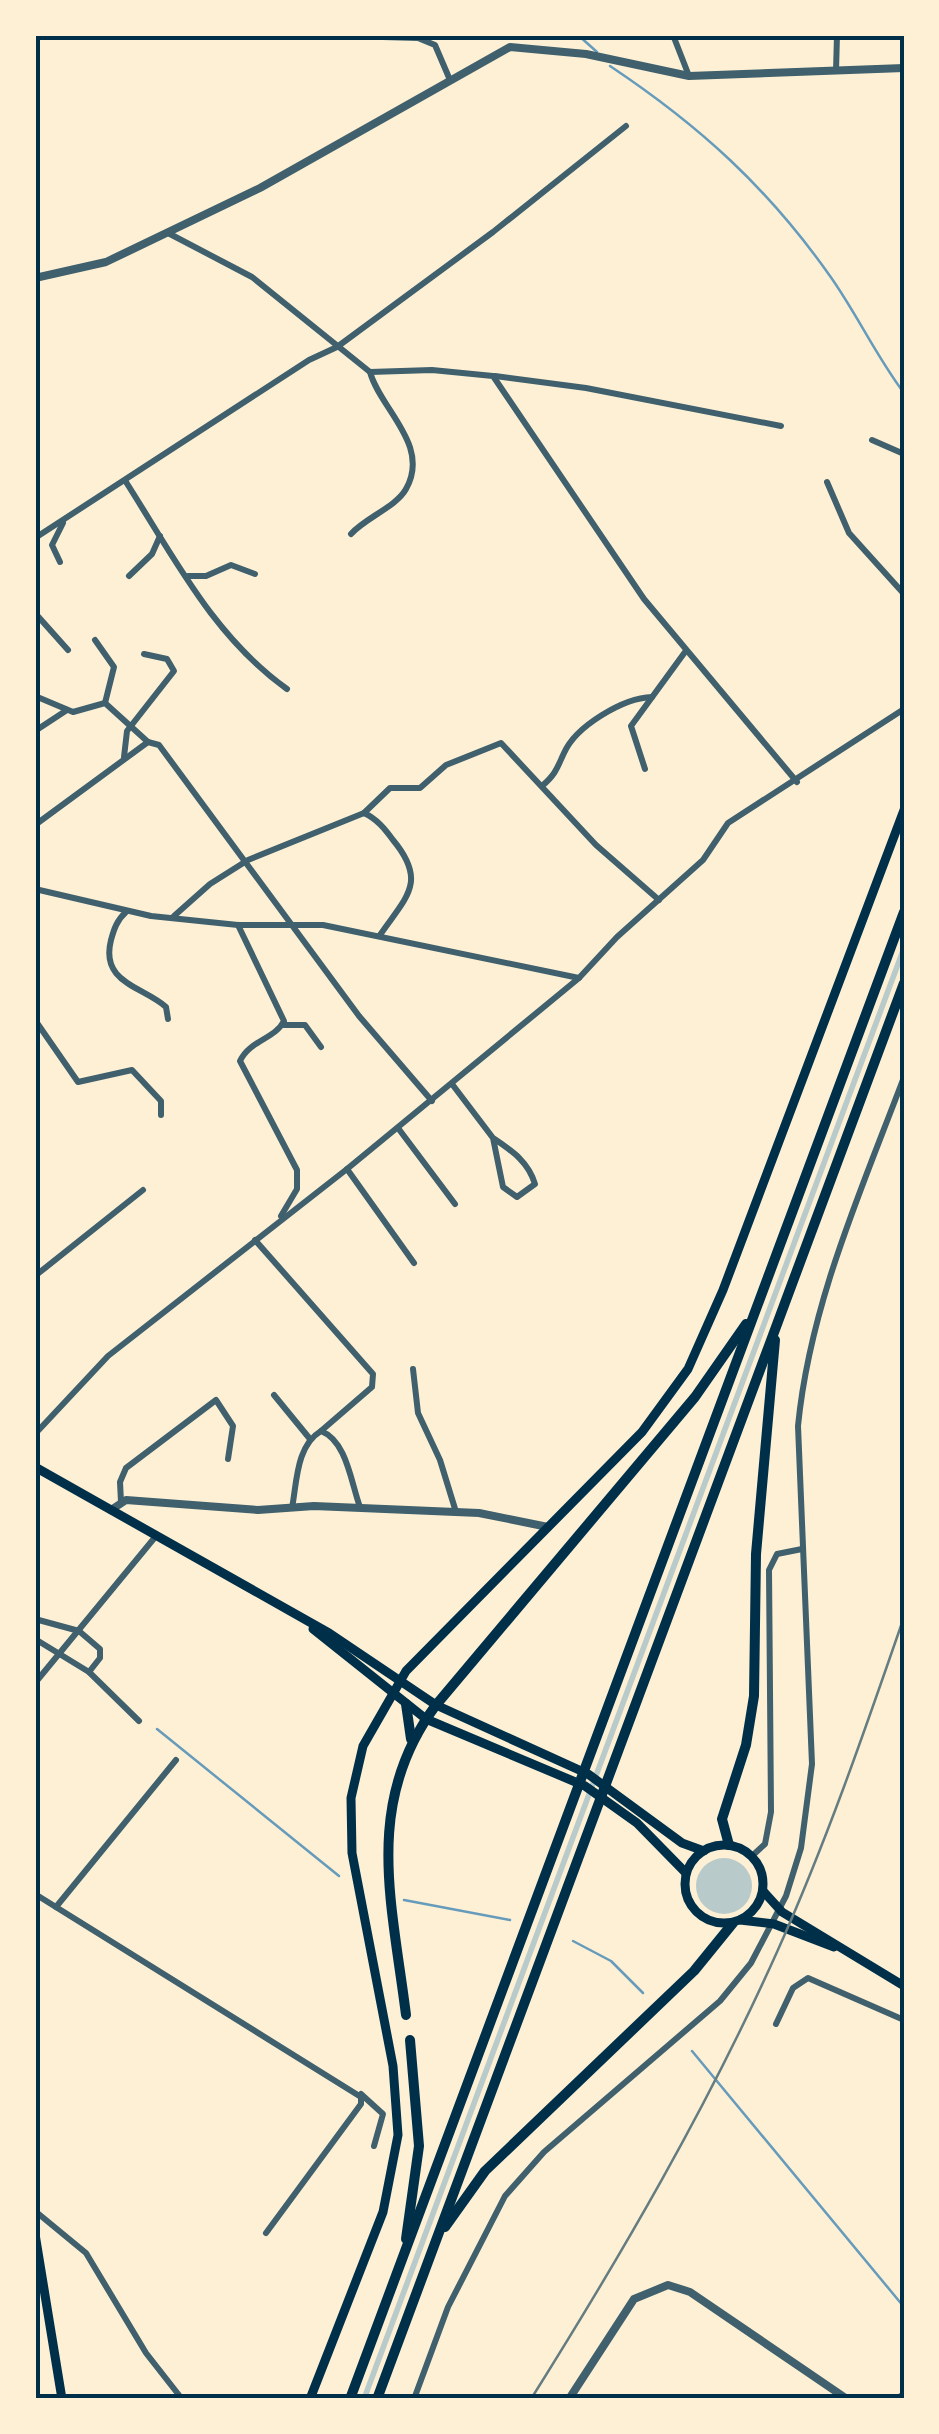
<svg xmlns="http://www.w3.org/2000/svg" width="939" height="2434" font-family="'Nunito Sans',sans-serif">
	<rect width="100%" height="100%" fill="#fdf0d5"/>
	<g fill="#b9caca">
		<polygon points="904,940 904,956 367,2399 361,2399"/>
		<circle cx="724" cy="1886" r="28"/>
	</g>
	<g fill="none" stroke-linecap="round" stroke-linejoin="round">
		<g stroke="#669bbc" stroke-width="2.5">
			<polyline points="578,35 597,52"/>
			<path d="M610,66C700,126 768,188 830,276C857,314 876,356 904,393"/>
			<polyline points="157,1729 339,1876"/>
			<polyline points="404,1900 510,1920"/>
			<polyline points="573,1941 611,1961 643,1993"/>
			<polyline points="692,2051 904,2307"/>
		</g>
		<g stroke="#3f606c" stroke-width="6">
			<polyline points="312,35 418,38 435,45 450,80"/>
			<polyline points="673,35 689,76"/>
			<polyline points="836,71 837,35"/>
			<polyline points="168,233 252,277 370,372 432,370 493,376 644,599 797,782"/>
			<polyline points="495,376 586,388 781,426"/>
			<polyline points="872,440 904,454"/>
			<path d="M126,482C174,557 213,636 287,689"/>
			<polyline points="827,482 849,533 904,594"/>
			<path d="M351,534C365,518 396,507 406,489C431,445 380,409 370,372"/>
			<polyline points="35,538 309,360 337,347 493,232 626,126"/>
			<polyline points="60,562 52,545 63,523"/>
			<polyline points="129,576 152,554 160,536"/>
			<polyline points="188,576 206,576 231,565 255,574"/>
			<polyline points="35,613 68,650"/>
			<polyline points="95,640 114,667 105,703"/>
			<polyline points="35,696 73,712 105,703 148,742"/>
			<polyline points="35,731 67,710"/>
			<polyline points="124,757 127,731 174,671 167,659 144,654"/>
			<polyline points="645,769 631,726 685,652"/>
			<path d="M542,786C556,774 557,768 564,753C576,726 623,698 652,697"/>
			<polyline points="364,813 390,788 420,788 446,765 501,743 596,845 659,900"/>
			<polyline points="35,825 148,742 159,745 359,1016 432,1101"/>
			<polyline points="35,889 151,916 238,925 323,925 579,978 617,937 703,860 728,823 904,709"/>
			<path d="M126,912C117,920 114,929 111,940C100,983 142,986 166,1007L168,1019"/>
			<path d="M174,916L210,884L248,860L364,813C377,819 385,829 393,840C428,882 406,897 380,935"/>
			<path d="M238,925L284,1021C275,1039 250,1040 240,1061L297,1170V1189L281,1216"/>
			<polyline points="35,1020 78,1082 132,1070 161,1101 161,1115"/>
			<polyline points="284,1025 305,1025 321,1047"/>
			<path d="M452,1084L493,1138L503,1187L517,1197L535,1184C528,1161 512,1151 493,1138"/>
			<polyline points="398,1128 455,1204"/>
			<polyline points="347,1169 414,1263"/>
			<polyline points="255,1240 373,1374 372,1387 321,1431"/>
			<polyline points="35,1276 143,1190"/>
			<polyline points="413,1369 418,1413 440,1460 456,1512"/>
			<polyline points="274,1395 310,1439"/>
			<polyline points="35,1434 108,1356 347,1169 579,978"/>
			<polyline points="121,1502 120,1482 126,1468 216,1400 233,1426 228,1459"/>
			<path d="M292,1508C297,1482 296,1446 321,1431C347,1441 351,1483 360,1507"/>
			<polyline points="35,1619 79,1631 100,1649 100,1658 89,1672 139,1721"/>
			<polyline points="35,1639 89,1672"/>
			<polyline points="35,1683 156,1536"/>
			<polyline points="752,1856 765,1844 771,1812 769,1570 777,1554 802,1549"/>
			<polyline points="35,1894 361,2097 361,2104 266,2233"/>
			<polyline points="56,1907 176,1760"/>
			<polyline points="776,2024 793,1988 808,1978 904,2020"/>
			<polyline points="361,2094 383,2114 374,2146"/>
			<polyline points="35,2211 86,2253 146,2353 182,2399"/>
			<path d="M414,2399L448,2307L505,2196L544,2152L720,2001L751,1963L786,1896L801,1848L812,1764L798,1426C810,1304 861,1191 904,1077"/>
		</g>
		<g stroke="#3f606c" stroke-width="8">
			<polyline points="35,278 106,262 260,188 510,47 586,54 689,76 904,68"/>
			<polyline points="111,1510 126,1500 258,1510 314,1506 479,1513 548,1527"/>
			<polyline points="569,2399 634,2299 668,2285 690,2292 847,2399"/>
			<polyline points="898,2399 904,2395"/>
		</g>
		<g stroke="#003049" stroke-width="9">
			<polyline points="35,1467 329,1633 436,1705 588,1774 682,1843 704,1851"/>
			<polyline points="313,1629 426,1719 585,1786 637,1823 686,1873"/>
			<circle cx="724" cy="1884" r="39"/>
			<polyline points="763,1891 782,1912 904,1986"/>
			<polyline points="740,1920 774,1924 834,1947"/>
			<polyline points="35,2234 62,2399"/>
		</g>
		<polyline stroke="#003049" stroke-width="9" points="310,2399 383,2212 398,2135 393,2066 352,1853 351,1798 363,1746 406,1671 642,1432 688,1369 723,1290 904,810"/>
		<g stroke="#003049" stroke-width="10">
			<polyline points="406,1704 411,1739"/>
			<polyline points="729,1845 722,1819 746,1745 754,1696 756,1554 775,1340"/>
			<path d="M406,2015C392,1902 363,1803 436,1705L695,1397L746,1324"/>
			<polyline points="445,2227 485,2171 694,1971 733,1923"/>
			<polyline points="406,2239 419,2146 410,2040"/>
			<polyline points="350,2399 904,912"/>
			<polyline points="377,2399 904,983"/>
		</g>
		<path stroke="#657d81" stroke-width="2.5" d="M531,2399C622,2254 707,2108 777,1952C826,1843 865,1730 904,1617"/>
	</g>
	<rect width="939" height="2434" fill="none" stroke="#fdf0d5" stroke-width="75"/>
	<rect x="38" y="38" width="864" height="2358" fill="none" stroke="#003049" stroke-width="4"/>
</svg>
